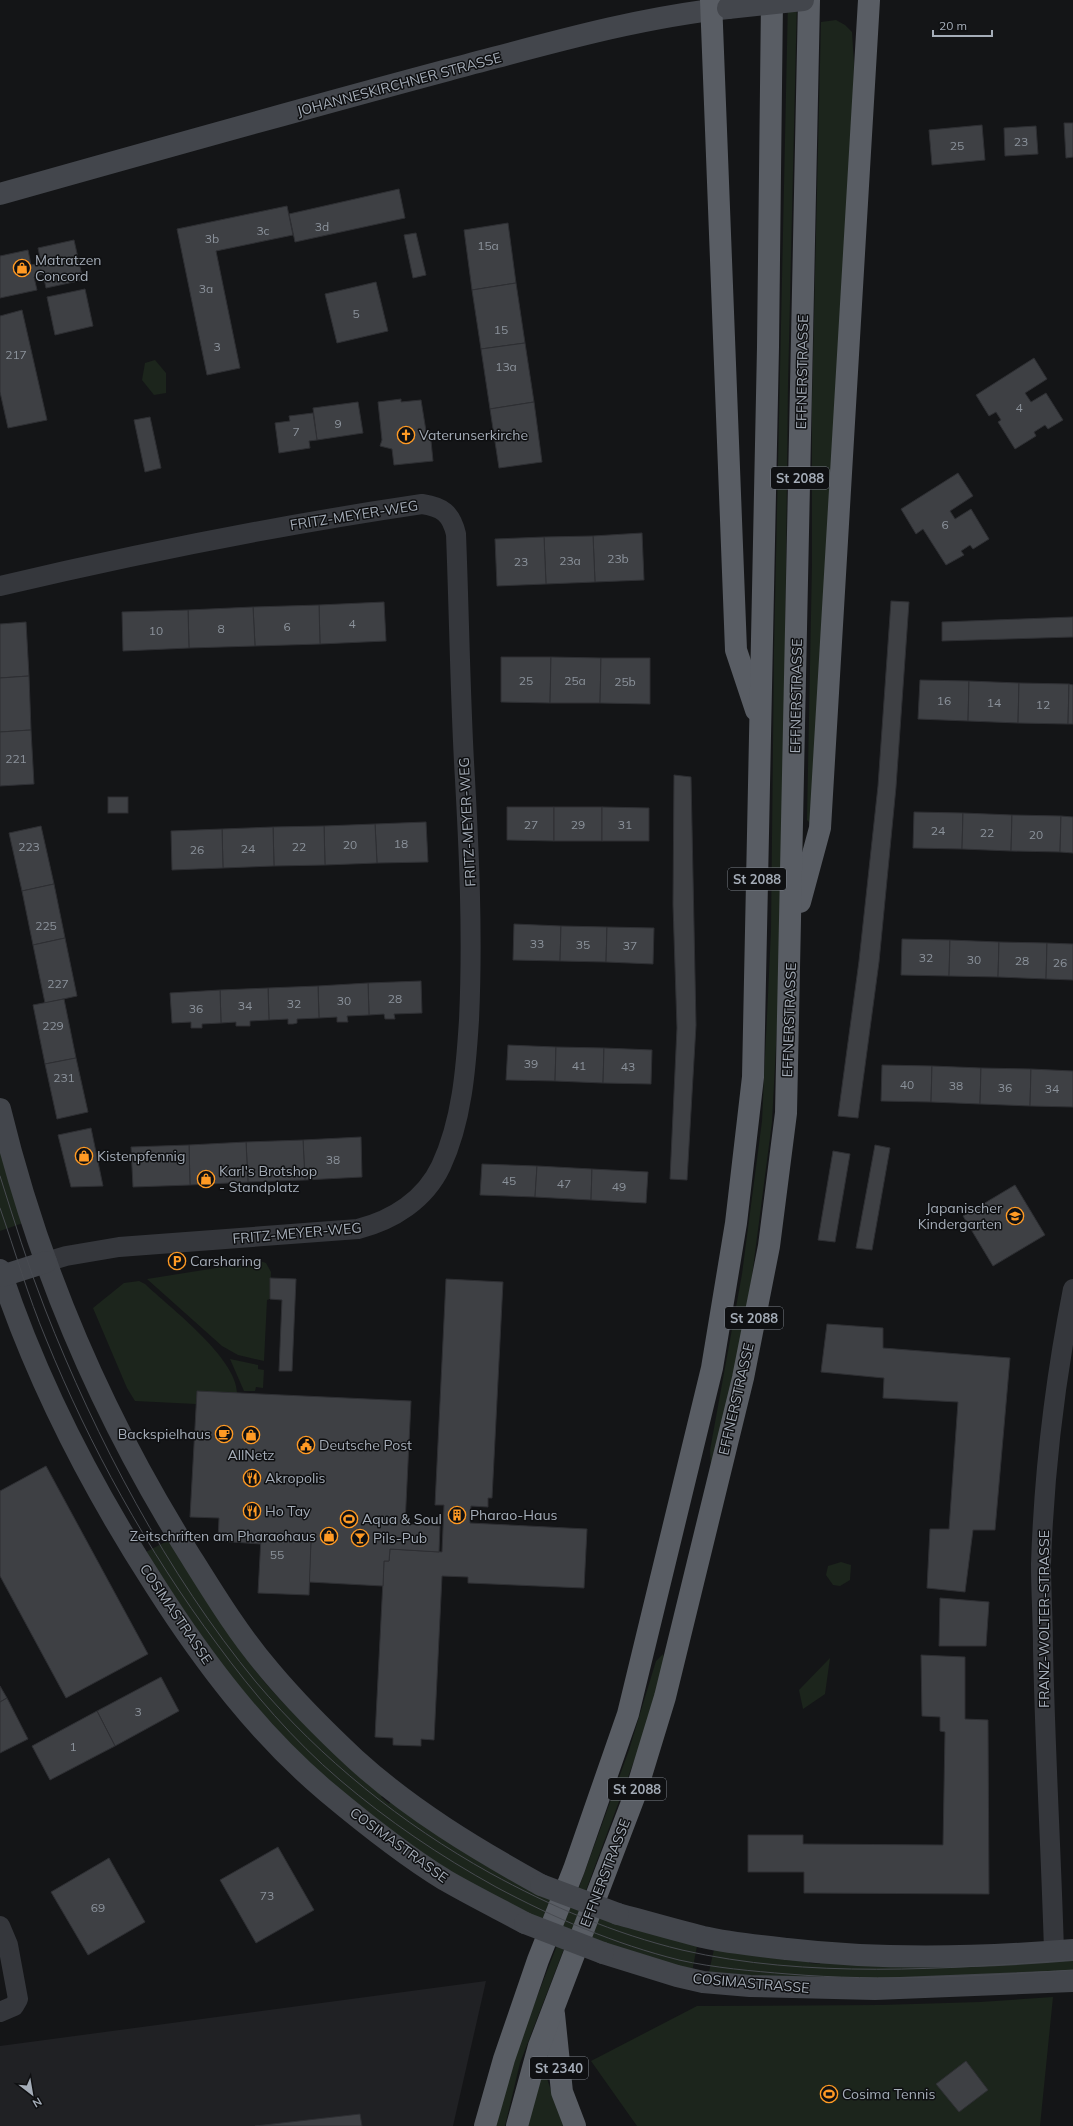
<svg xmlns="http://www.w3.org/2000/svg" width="1073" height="2126" font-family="Mulish,sans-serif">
	<rect width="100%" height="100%" fill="#141517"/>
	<polygon fill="#202124" points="486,1981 453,2126 0,2126 0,2046"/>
	<g fill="#1c251c">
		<polygon points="788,0 797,0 788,385 782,932 772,1122 752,1276 720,1454 711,1468 710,1450 742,1274 762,1121 771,931 774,650"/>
		<polygon points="836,20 845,25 852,32 854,63 852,131 812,825 807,820 812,564 812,403 821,22"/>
		<polygon points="155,360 166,373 166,393 154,395 142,380 145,363"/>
		<polygon points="0,1148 23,1223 0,1231"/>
		<polygon points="260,1261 266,1263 271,1272 270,1299 267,1300 264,1361 238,1355 222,1346 147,1279"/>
		<path d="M139,1281L145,1284C169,1307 237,1358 237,1393L197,1391L196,1404L135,1401L127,1388L93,1308L124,1283Z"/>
		<polygon points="230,1359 258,1365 258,1369 264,1370 263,1388 256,1387 255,1391 244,1391"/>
		<path d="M169,1540C200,1589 230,1642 268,1686C303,1726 344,1760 384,1795L381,1797L389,1804L391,1801L572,1907L629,1750L656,1661L663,1654L665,1665L637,1753L579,1909L698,1941L692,1972L570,1933L520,2063L505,2126H496L512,2061L563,1930L506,1906L416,1852L319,1775L234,1682L144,1553Z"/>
		<polygon points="841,1562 851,1565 850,1580 840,1586 833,1585 826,1575 828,1566"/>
		<polygon points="830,1658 825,1694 803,1709 799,1690"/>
		<polygon points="715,1945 809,1957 809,1963 820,1964 821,1959 1073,1955 1073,1975 930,1983 708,1976"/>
		<polygon points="1053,1997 1040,2126 637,2126 591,2061 697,2006 881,2005 980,2002"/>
		<polygon points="543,2067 555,2102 566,2126 526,2126"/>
	</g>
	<g fill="#3e4044" stroke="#2e2f33">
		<polygon points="1064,123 1073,123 1073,157 1066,158"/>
		<polygon points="982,125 985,160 932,165 929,130"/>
		<polygon points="1036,126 1038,154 1005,156 1004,128"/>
		<polygon points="399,189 405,218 295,242 289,214"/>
		<polygon points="287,206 293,235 216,251 240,368 207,375 177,229"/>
		<polygon points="508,223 516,283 472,290 464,230"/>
		<polygon points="416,233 426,275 413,278 404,235"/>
		<polygon points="74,240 83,280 46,288 43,274 34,277 37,290 0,298 0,256 28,250 31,265 41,263 38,248"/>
		<polygon points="376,282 388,331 337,343 325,294"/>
		<polygon points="516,283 525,343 481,349 472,290"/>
		<polygon points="85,289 93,326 55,335 47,297"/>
		<polygon points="22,310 47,420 8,428 0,392 0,316"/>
		<polygon points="525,343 534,402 490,409 481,349"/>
		<polygon points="1034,358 1047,379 1025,393 1031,402 1046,393 1063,420 1048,429 1045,425 1034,432 1036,436 1015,449 998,422 1001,420 996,412 989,416 976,395"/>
		<polygon points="401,399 401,402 421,400 426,431 430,431 433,461 394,465 392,449 380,446 382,440 378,402"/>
		<polygon points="358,402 363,433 317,440 313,408"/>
		<polygon points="534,402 542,462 499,468 490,409"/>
		<polygon points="313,413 317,440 309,441 310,448 279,453 275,423 290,421 289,416"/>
		<polygon points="150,417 161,468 145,472 134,420"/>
		<polygon points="958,473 973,496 950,511 955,519 971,509 989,539 973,549 970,545 961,551 964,555 946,565 923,529 916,534 901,509"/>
		<polygon points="642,533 644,580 595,582 593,536"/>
		<polygon points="593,536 595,582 546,584 544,537"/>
		<polygon points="544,537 546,584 497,586 495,539"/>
		<polygon points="891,601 909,602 896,787 879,962 858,1118 838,1116 859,961 878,786"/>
		<polygon points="384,602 386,641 320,644 319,605"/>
		<polygon points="319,605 320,644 255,646 253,607"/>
		<polygon points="253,607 255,646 189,648 188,610"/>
		<polygon points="188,610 189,648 123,651 122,612"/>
		<polygon points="1073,617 1073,637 942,641 942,622"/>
		<polygon points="26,622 29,676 0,678 0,624"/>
		<polygon points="501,657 551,657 550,703 501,702"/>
		<polygon points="551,657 601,658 600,703 550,703"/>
		<polygon points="601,658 650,658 650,704 600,703"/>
		<polygon points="29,676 31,730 0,732 0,678"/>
		<polygon points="920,680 969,681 968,721 918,719"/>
		<polygon points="969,681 1019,683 1018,723 968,721"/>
		<polygon points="1019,683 1069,684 1068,724 1018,723"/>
		<polygon points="1069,684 1073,685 1073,724 1068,724"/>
		<polygon points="31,730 34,784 0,786 0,732"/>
		<polygon points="674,775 691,777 696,1025 687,1180 670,1179 677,1028 673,905"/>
		<rect x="108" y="797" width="20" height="16"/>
		<polygon points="507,807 554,807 554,841 507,840"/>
		<rect x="554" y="807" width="48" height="34"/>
		<polygon points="602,807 649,808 649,841 602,841"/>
		<polygon points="914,812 963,813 962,849 913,848"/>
		<polygon points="963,813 1012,815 1011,851 962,849"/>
		<polygon points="1012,815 1061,816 1060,852 1011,851"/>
		<polygon points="1061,816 1073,817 1073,853 1060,852"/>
		<polygon points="426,822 428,862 377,863 375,824"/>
		<polygon points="375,824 377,863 325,865 324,826"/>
		<polygon points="41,826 54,884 22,891 9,833"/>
		<polygon points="324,826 325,865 274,866 273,827"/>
		<polygon points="273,827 274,866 223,868 222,829"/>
		<polygon points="222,829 223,868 172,870 171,831"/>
		<polygon points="54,884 65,938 33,945 22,891"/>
		<polygon points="514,924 561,926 560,961 513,960"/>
		<polygon points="561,926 607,927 606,962 560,961"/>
		<polygon points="607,927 654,928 653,964 606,962"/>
		<polygon points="65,938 77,996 45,1003 33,945"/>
		<polygon points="902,939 950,940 949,976 901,975"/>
		<polygon points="950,940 999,942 998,977 949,976"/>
		<polygon points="999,942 1047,943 1046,979 998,977"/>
		<polygon points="1047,943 1073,944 1073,980 1046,979"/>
		<polygon points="421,981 422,1013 394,1014 395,1019 385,1019 384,1014 369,1015 368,983"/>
		<polygon points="368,983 369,1015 347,1016 348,1022 337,1022 337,1017 319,1018 318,986"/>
		<polygon points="318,986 319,1018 297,1019 297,1023 293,1024 288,1024 288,1019 269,1020 268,988"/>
		<polygon points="268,988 269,1020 250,1021 250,1026 236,1026 236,1022 221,1023 220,990"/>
		<polygon points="220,990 221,1023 202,1024 202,1028 191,1028 191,1022 172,1023 170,993"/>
		<polygon points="64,999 76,1058 45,1064 33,1005"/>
		<polygon points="508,1045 556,1047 555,1081 506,1080"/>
		<polygon points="556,1047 604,1048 603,1083 555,1081"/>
		<polygon points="604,1048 652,1050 651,1084 603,1083"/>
		<polygon points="76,1058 88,1112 57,1119 45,1064"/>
		<polygon points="882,1065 932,1066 931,1102 881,1101"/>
		<polygon points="932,1066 981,1068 980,1104 931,1102"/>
		<polygon points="981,1068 1031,1069 1030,1106 980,1104"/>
		<polygon points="1031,1069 1073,1071 1073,1107 1030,1106"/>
		<polygon points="91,1128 103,1186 71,1187 58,1135"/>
		<polygon points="361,1137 362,1177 305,1180 303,1140"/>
		<polygon points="303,1140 305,1180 248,1182 246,1142"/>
		<polygon points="246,1142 248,1182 190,1185 189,1145"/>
		<polygon points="189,1145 190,1185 133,1187 131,1147"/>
		<polygon points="875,1145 890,1148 872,1250 856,1248"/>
		<polygon points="833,1151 850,1154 835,1242 818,1240"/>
		<polygon points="482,1164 537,1166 535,1197 480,1195"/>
		<polygon points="537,1166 592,1169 591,1200 535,1197"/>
		<polygon points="592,1169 648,1172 646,1203 591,1200"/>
		<polygon points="1015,1185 1045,1235 993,1266 963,1216"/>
		<polygon points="270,1278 296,1279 292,1371 279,1371 282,1300 270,1299"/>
		<polygon points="446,1279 503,1282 492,1498 488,1498 488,1507 471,1506 470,1523 587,1529 584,1588 468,1583 468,1577 442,1576 434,1740 421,1739 421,1746 393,1745 393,1738 375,1737 384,1561 389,1561 390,1549 442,1552 444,1505 435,1505"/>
		<polygon points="827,1324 883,1328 883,1348 1010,1358 995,1530 973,1530 965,1592 927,1588 930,1529 949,1529 958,1402 883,1398 884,1378 821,1372"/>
		<polygon points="197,1391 411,1401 405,1524 440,1526 439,1552 390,1549 389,1561 384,1561 383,1586 309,1582 311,1540 261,1538 261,1544 218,1541 219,1518 190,1517"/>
		<polygon points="46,1466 148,1654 66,1698 0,1576 0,1491"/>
		<polygon points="261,1538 311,1540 309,1595 258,1593"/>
		<polygon points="940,1598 989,1602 986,1646 939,1646"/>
		<polygon points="921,1655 965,1657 965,1719 988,1720 989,1894 804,1893 804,1872 748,1872 748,1835 803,1835 803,1844 943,1845 945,1732 940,1731 940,1717 922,1716"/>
		<polygon points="161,1677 179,1711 115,1746 97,1711"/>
		<polygon points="0,1686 7,1698 0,1702"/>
		<polygon points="7,1698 28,1739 0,1753 0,1702"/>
		<polygon points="97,1711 115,1746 50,1780 32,1746"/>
		<polygon points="278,1847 314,1910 256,1943 220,1880"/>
		<polygon points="109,1858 145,1922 88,1955 51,1892"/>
		<polygon points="966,2061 988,2090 959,2112 936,2084"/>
		<polygon points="360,2114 362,2126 255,2126"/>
	</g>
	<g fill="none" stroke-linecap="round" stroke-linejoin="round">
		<g stroke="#35373c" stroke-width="20">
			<path d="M0,586C140,553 279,525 422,504C442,507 451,513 456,534C459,610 460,686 464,762C469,848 473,934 469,1020C466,1068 462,1121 441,1166C425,1200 393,1220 358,1229L119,1247L66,1256L46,1262"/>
			<polyline points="0,1926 8,1945 18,1999 14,2006 0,2012"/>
			<path d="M1054,1951C1051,1850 1045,1749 1043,1648C1043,1620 1041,1592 1041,1564C1044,1471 1055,1380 1073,1289"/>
		</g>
		<g stroke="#43464c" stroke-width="22">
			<path d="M0,194C149,152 298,110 448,70C540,46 633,18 728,8"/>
			<path d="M0,1109C38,1266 103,1417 189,1554C214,1594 239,1635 270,1671C296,1702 325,1731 355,1759C411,1810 476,1849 541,1885"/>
			<path d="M0,1270C37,1382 92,1488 156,1587C204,1662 259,1735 327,1792C364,1823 404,1855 445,1880C471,1895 499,1909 525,1923"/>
			<polyline points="2,1276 46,1262"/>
			<path d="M618,1914C647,1922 675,1930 703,1937C730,1943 759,1946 787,1949C881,1960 978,1958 1073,1950"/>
			<polyline points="603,1953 677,1976 703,1982 750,1986 875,1989 1073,1981"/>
		</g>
		<g stroke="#595d64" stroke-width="22">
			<polyline points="711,0 736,650 756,710"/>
			<polyline points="800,902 820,828 869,0"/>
			<polyline points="554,2014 562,2092 575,2126"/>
			<polyline points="485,2126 504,2059 538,1960 574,1869 628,1714 712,1368 736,1223 753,1077 768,347 772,0"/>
			<polyline points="517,2126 539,2046 636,1792 665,1697 743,1378 769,1246 786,1113 809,0"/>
		</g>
		<g stroke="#484b51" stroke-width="1">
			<path d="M0,1176C14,1220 28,1266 45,1309C96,1439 167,1574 256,1682C321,1759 402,1824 490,1873C550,1906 615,1934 682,1950C807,1979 945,1969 1073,1960"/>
			<path d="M0,1208C15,1251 28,1296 46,1339C90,1447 147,1550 217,1644C253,1693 293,1740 340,1780C388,1821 440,1856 496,1887C554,1918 615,1944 679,1960C715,1968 752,1971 788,1974C884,1982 977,1976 1073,1970"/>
		</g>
		<g stroke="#43464c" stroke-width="22">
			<polyline points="728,8 803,0"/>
			<polyline points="541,1885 618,1914"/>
			<polyline points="525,1923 603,1953"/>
		</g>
	</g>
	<defs>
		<symbol id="shop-ring" viewBox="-11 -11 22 22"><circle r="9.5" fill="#0f1012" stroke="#ff9a24" stroke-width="1.5"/><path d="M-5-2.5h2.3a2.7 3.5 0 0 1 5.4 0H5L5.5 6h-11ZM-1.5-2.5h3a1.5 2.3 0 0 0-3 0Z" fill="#ff9a24"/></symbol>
		<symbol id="church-ring" viewBox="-11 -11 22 22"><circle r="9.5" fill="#0f1012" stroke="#ff9a24" stroke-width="1.5"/><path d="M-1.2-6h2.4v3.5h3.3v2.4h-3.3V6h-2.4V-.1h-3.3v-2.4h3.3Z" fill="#ff9a24"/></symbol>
		<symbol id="school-ring" viewBox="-11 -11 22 22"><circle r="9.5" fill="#0f1012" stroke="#ff9a24" stroke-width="1.5"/><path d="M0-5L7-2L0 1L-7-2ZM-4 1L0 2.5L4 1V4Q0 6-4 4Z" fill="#ff9a24"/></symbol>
		<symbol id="parking-ring" viewBox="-11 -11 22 22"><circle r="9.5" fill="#0f1012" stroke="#ff9a24" stroke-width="1.5"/><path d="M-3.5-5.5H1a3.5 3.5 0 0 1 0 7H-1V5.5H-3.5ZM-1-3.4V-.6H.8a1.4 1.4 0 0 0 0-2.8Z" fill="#ff9a24"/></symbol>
		<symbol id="cafe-ring" viewBox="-11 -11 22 22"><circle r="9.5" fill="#0f1012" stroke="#ff9a24" stroke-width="1.5"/><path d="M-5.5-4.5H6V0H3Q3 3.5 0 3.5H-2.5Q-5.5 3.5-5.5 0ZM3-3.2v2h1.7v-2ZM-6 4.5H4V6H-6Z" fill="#ff9a24"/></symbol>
		<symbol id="civic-ring" viewBox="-11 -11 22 22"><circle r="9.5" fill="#0f1012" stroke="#ff9a24" stroke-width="1.5"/><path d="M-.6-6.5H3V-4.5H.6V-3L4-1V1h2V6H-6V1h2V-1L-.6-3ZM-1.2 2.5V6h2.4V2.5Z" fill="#ff9a24"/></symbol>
		<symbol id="restaurant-ring" viewBox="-11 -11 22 22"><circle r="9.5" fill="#0f1012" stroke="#ff9a24" stroke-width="1.5"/><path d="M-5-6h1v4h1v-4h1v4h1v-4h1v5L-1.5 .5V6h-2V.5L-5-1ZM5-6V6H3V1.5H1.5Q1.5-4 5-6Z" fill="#ff9a24"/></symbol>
		<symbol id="building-ring" viewBox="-11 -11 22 22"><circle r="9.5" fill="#0f1012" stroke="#ff9a24" stroke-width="1.5"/><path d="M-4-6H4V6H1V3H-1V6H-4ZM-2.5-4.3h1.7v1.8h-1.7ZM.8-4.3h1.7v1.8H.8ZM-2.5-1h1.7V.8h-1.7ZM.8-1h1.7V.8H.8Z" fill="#ff9a24"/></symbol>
		<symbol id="stadium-ring" viewBox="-11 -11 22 22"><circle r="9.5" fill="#0f1012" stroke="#ff9a24" stroke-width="1.5"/><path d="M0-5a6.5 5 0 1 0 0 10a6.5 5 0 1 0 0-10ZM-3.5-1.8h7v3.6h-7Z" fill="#ff9a24"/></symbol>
		<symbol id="bar-ring" viewBox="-11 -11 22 22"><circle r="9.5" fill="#0f1012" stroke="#ff9a24" stroke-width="1.5"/><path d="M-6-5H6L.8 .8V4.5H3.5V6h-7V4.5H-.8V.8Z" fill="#ff9a24"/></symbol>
	</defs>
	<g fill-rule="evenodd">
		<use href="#shop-ring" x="12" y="258" width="20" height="20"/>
		<use href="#church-ring" x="396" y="425" width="20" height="20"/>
		<use href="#shop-ring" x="74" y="1146" width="20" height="20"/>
		<use href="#shop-ring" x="196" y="1169" width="20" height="20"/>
		<use href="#school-ring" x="1005" y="1206" width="20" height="20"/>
		<use href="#parking-ring" x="167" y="1251" width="20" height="20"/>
		<use href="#cafe-ring" x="214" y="1424" width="20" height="20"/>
		<use href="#shop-ring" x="241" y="1425" width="20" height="20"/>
		<use href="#civic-ring" x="296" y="1435" width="20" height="20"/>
		<use href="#restaurant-ring" x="242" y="1468" width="20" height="20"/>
		<use href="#restaurant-ring" x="242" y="1501" width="20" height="20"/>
		<use href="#building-ring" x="447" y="1505" width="20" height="20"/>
		<use href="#stadium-ring" x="339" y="1509" width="20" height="20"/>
		<use href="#shop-ring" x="319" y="1526" width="20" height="20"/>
		<use href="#bar-ring" x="350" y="1528" width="20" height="20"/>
		<use href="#stadium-ring" x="819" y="2084" width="20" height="20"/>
	</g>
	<g text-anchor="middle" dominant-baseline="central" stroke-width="3" stroke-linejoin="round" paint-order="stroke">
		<g font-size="12" fill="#8b929b">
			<text x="1021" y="141">23</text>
			<text x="957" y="145">25</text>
			<text x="322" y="226">3d</text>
			<text x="263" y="230">3c</text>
			<text x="212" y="238">3b</text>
			<text x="488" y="245">15a</text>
			<text x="206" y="288">3a</text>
			<text x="356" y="313">5</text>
			<text x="501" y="329">15</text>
			<text x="217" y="346">3</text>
			<text x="16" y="354">217</text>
			<text x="506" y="366">13a</text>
			<text x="1019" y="407">4</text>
			<text x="338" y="423">9</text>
			<text x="296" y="431">7</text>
			<text x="945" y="524">6</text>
			<text x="618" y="558">23b</text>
			<text x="570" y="560">23a</text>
			<text x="521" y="561">23</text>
			<text x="352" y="623">4</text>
			<text x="287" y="626">6</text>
			<text x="221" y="628">8</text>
			<text x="156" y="630">10</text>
			<text x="526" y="680">25</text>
			<text x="575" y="680">25a</text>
			<text x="625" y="681">25b</text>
			<text x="944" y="700">16</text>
			<text x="994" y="702">14</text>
			<text x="1043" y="704">12</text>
			<text x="16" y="758">221</text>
			<text x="531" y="824">27</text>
			<text x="578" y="824">29</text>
			<text x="625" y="824">31</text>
			<text x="938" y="830">24</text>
			<text x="987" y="832">22</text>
			<text x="1036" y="834">20</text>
			<text x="401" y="843">18</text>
			<text x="350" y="844">20</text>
			<text x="29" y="846">223</text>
			<text x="299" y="846">22</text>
			<text x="248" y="848">24</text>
			<text x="197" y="849">26</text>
			<text x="46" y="925">225</text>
			<text x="537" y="943">33</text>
			<text x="583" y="944">35</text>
			<text x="630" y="945">37</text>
			<text x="926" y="957">32</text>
			<text x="974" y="959">30</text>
			<text x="1022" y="960">28</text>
			<text x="1060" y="962">26</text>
			<text x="58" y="983">227</text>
			<text x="395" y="998">28</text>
			<text x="344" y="1000">30</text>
			<text x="294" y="1003">32</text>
			<text x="245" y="1005">34</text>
			<text x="196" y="1008">36</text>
			<text x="53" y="1025">229</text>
			<text x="531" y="1063">39</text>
			<text x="579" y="1065">41</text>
			<text x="628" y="1066">43</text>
			<text x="64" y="1077">231</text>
			<text x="907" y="1084">40</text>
			<text x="956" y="1085">38</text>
			<text x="1005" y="1087">36</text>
			<text x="1052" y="1088">34</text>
			<text x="333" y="1159">38</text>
			<text x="509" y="1180">45</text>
			<text x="564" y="1183">47</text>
			<text x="619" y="1186">49</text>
			<text x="277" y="1554">55</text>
			<text x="138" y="1711">3</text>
			<text x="73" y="1746">1</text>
			<text x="267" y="1895">73</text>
			<text x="98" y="1907">69</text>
		</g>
		<g fill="#0f1012" stroke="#787e86" stroke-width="1">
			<rect x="771" y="467" width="58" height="22" rx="3"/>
			<rect x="728" y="868" width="58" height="22" rx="3"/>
			<rect x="725" y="1307" width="58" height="22" rx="3"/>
			<rect x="608" y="1778" width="58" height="22" rx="3"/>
			<rect x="530" y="2057" width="58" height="22" rx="3"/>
		</g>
		<g font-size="13" font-weight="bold" fill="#a5adb8">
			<text x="800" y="478">St 2088</text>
			<text x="757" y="879">St 2088</text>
			<text x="754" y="1318">St 2088</text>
			<text x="637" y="1789">St 2088</text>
			<text x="559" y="2068">St 2340</text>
		</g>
		<g font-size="14" fill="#a5adb8" stroke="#0f1012">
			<text transform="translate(399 84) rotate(-15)">JOHANNESKIRCHNER STRASSE</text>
			<text transform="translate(802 372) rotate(-89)">EFFNERSTRASSE</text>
			<text transform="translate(354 515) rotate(-9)">FRITZ-MEYER-WEG</text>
			<text transform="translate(796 696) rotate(-89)">EFFNERSTRASSE</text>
			<text transform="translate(467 822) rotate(-93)">FRITZ-MEYER-WEG</text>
			<text transform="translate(789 1020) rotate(-88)">EFFNERSTRASSE</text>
			<text transform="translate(297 1233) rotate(-5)">FRITZ-MEYER-WEG</text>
			<text transform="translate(736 1399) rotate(-77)">EFFNERSTRASSE</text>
			<text transform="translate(176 1614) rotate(56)">COSIMASTRASSE</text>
			<text transform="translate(1044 1619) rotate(-90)">FRANZ-WOLTER-STRASSE</text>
			<text transform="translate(399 1845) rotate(36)">COSIMASTRASSE</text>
			<text transform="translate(605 1873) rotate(-69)">EFFNERSTRASSE</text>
			<text transform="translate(751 1983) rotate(5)">COSIMASTRASSE</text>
		</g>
		<g font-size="14" fill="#a5adb8" stroke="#0f1012" text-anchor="start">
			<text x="35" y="260">Matratzen<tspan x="35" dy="16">Concord</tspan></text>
			<text x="419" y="435">Vaterunserkirche</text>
			<text x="97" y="1156">Kistenpfennig</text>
			<text x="219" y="1171">Karl's Brotshop<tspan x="219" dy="16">- Standplatz</tspan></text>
			<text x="1002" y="1208" text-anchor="end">Japanischer<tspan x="1002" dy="16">Kindergarten</tspan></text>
			<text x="190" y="1261">Carsharing</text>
			<text x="211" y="1434" text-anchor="end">Backspielhaus</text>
			<text x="319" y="1445">Deutsche Post</text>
			<text x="251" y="1455" text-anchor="middle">AllNetz</text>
			<text x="265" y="1478">Akropolis</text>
			<text x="265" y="1511">Ho Tay</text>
			<text x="470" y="1515">Pharao-Haus</text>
			<text x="362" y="1519">Aqua &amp; Soul</text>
			<text x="316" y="1536" text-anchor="end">Zeitschriften am Pharaohaus</text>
			<text x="373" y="1538">Pils-Pub</text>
			<text x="842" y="2094">Cosima Tennis</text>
		</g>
	</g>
	<g transform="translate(32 2094) rotate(149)" stroke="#0f1012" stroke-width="3" paint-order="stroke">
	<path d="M0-3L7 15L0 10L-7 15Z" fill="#a5adb8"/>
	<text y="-6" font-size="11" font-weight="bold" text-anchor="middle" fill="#a5adb8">N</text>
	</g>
	<path d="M933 30v6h59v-6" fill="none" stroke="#a5adb8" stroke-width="2"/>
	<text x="939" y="30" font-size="12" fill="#a5adb8" stroke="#0f1012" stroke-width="3" paint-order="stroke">20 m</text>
</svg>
